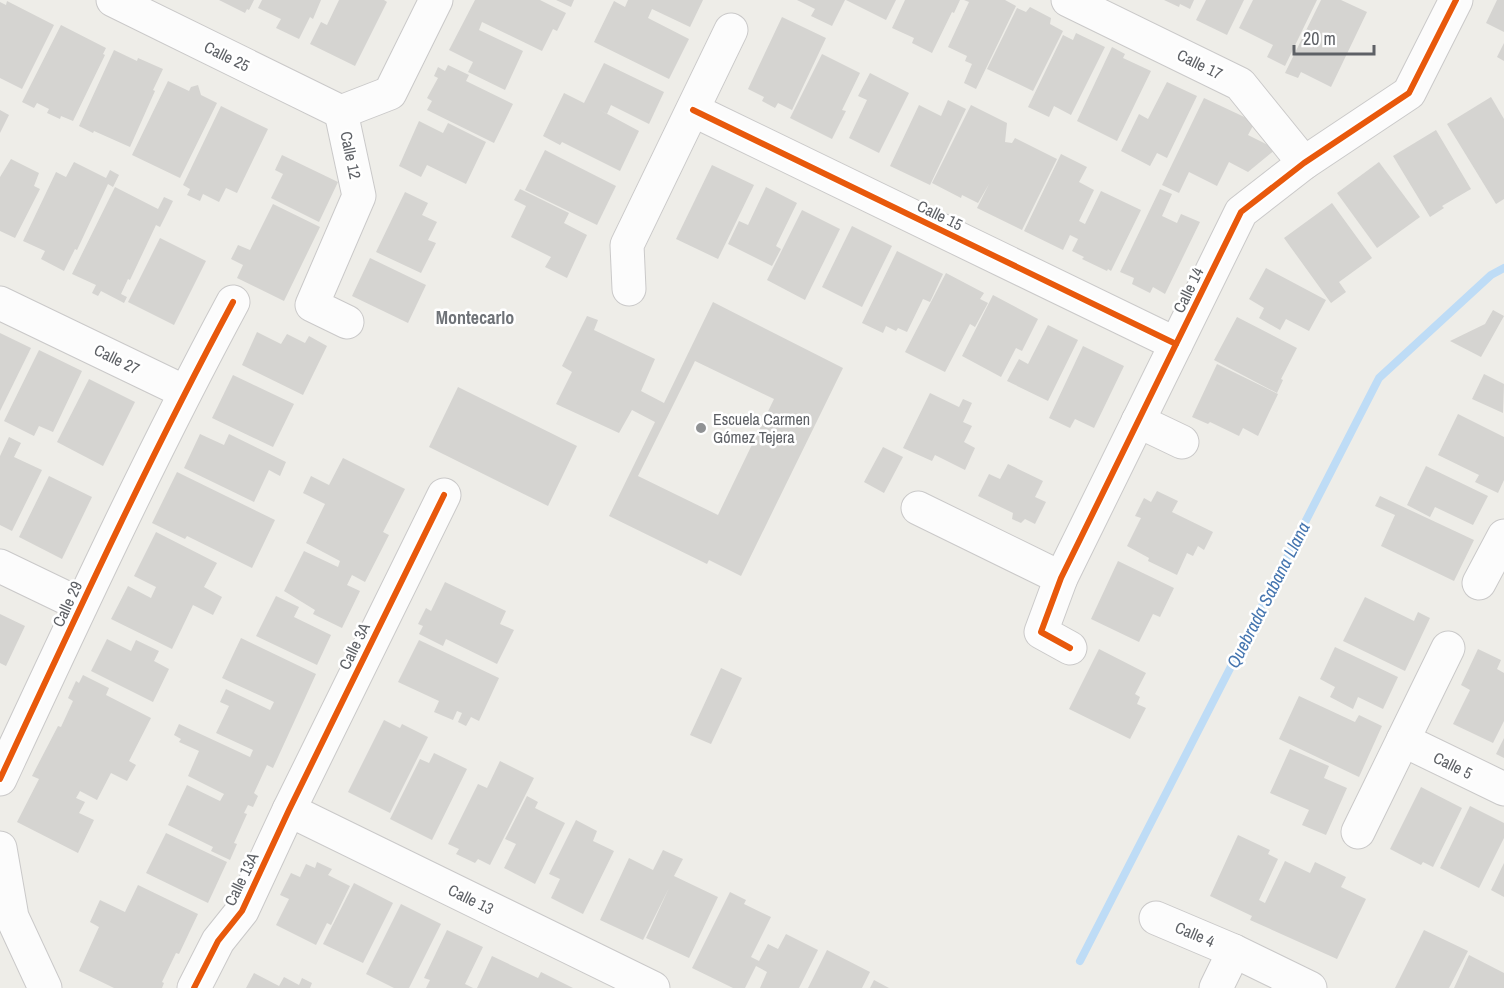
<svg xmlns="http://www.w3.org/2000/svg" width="1504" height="988" font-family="'Archivo Narrow',sans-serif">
	<rect width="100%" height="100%" fill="#eeede8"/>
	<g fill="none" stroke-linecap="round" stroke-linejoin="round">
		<polyline stroke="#bedcf6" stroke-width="8" points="1080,961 1379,378 1491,275 1504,268"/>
	</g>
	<g fill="#d5d4d1" fill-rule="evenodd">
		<polygon points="219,0 254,0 249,10 247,9 245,13"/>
		<polygon points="262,0 321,0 313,19 310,17 299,39 276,28 281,19 258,8"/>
		<polygon points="339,0 384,0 387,2 355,66 310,44 321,22 327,25"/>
		<polygon points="475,0 540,0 566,13 557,31 553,29 542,51 482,22 479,30 523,51 505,90 468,72 473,62 449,50"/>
		<polygon points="556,0 574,0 571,7"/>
		<polygon points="628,0 703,0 690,27 652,9 648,18 689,39 669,79 594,42 614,1 625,7"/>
		<polygon points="797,0 845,0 832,26 811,16 815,9"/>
		<polygon points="846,0 896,0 886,20"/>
		<polygon points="905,0 960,0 954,13 952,12 932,53 912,43 914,38 892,28"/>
		<polygon points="964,0 1005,0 1016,6 976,89 964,83 972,64 965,61 967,56 948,47 969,2"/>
		<polygon points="1164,0 1194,0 1190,9 1180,4 1179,7"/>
		<polygon points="1206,0 1244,0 1227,35 1196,20"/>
		<polygon points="1253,0 1317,0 1285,66 1267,57 1273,45 1239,28"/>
		<polygon points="1321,0 1341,0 1367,12 1331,87 1301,72 1298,78 1285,73"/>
		<polygon points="1497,0 1504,0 1504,32 1486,23"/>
		<polygon points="7,1 54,25 22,89 0,78 0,2 6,5"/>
		<polygon points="1030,7 1051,18 1050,24 1063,31 1033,91 987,69 1017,8 1026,12"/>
		<polygon points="782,17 826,38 792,110 778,103 775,108 762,101 764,97 748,89"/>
		<polygon points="61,25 106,48 103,54 105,55 73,121 61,116 60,119 47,113 49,109 37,103 34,108 22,102"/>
		<polygon points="1076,33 1105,47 1071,115 1054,106 1049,117 1028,107 1063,35 1073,40"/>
		<polygon points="1504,43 1504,61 1497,57"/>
		<polygon points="1112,47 1125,54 1123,58 1151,71 1117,141 1077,121"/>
		<polygon points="114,50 137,61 138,58 163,69 153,90 155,91 130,147 94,131 93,133 79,126"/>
		<polygon points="822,54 860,73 842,110 846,111 832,139 790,118"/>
		<polygon points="604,63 664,92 649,124 611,105 607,114 598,109 639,131 620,171 562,142 560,145 543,136 564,93 584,103"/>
		<polygon points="448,65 469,75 466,81 513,104 494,143 427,110 432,101 427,98 438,78 434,76 438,67 445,71"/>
		<polygon points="870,73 909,93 879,153 849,138 867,100 858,96"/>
		<polygon points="168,81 189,91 191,87 198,85 201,95 217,103 180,178 132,155"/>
		<polygon points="1167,82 1197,96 1167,158 1157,153 1150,166 1121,151 1139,114 1148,119"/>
		<polygon points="1491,97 1504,119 1504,199 1496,204 1447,124"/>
		<polygon points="1204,98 1255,122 1248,135 1276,149 1248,172 1229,162 1217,186 1189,172 1179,193 1162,185"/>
		<polygon points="948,100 966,109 930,185 890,166 919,105 941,116"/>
		<polygon points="971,105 1007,123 1005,142 1012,143 1015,138 1057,159 1022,230 977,208 989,184 978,203 962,195 961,198 932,183"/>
		<polygon points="221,106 268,129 237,193 226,188 219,202 203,194 200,201 187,195 190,189 183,185"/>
		<polygon points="0,110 9,115 0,133"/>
		<polygon points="419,121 443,133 448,123 486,142 466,184 427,165 421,177 399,166"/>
		<polygon points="1436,130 1471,189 1442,206 1444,208 1430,217 1393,156"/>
		<polygon points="545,150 616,186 597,225 525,190"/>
		<polygon points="1061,154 1087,167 1079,182 1094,190 1079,221 1085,224 1101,191 1141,210 1111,271 1108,269 1107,271 1082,259 1084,257 1072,251 1078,239 1070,235 1063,250 1024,231"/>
		<polygon points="282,155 338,182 319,222 271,198 283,174 275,170"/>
		<polygon points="11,159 39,173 34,186 40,189 15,238 0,231 0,177"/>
		<polygon points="74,162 106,178 110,170 119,175 113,187 108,184 77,250 75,249 64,271 41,259 45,251 23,241 56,172 66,177"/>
		<polygon points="1379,162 1420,217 1377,248 1337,193"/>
		<polygon points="712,165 754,185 718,259 676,239"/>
		<polygon points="115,187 158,209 164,197 173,201 160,227 156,225 130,280 128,279 121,294 127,297 124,303 101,291 98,296 92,293 96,285 72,274"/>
		<polygon points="766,187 797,203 776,246 781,249 772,266 728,244 739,221 748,225"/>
		<polygon points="520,189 569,213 564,223 587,235 567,278 545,267 551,257 511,237 526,206 514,200"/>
		<polygon points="1160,189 1172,194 1162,216 1177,223 1181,214 1200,222 1165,294 1153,287 1150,293 1132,284 1134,278 1120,272"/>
		<polygon points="405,192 428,203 422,215 437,222 428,240 436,243 421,273 376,252"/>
		<polygon points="1332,203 1372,258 1339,282 1346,292 1331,303 1284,238"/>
		<polygon points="273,204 320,227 284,301 237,278 243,265 231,259 238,245 250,250"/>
		<polygon points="802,210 840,229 805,300 767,280"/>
		<polygon points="852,226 892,246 862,307 822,287"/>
		<polygon points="160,238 206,261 174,325 128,302"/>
		<polygon points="897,251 943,274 930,302 923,299 907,332 898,328 896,331 886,326 883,333 862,323"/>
		<polygon points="370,258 426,285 408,323 352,296"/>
		<polygon points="1266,268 1326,300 1309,331 1286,319 1280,330 1259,318 1264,308 1249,299"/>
		<polygon points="946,273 984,293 980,299 988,303 975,327 970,324 945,372 905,352"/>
		<polygon points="993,295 1038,319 1022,351 1016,348 1001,377 962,356"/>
		<path d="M713,302L843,368L741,576L709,560L707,564L609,516L655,422L632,410L619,433L556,404L572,372L562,366L587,316L598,320L594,330L655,359L641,391L664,403ZM695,361L774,399L718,515L638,476Z"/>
		<polygon points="1493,310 1504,316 1481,357 1450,341 1485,324"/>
		<polygon points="1237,317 1297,348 1281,379 1283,380 1277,393 1214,360"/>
		<polygon points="1048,325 1078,340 1048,401 1007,381 1019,359 1028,364"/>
		<polygon points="257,332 281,344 287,334 305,343 309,336 327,346 303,395 242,365"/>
		<polygon points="0,333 31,348 0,411"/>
		<polygon points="1083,346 1124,366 1094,428 1075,419 1070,428 1049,418"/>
		<polygon points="39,350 82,371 53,432 39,426 34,436 4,421"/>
		<polygon points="1217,364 1278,394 1258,436 1243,428 1239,436 1210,422 1208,424 1192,417"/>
		<polygon points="1484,374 1504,384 1503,413 1472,399"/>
		<polygon points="233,375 294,404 273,447 212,418"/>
		<polygon points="89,379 135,402 103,466 57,442"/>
		<polygon points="458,387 577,446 548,506 429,447"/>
		<polygon points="930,393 959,407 963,399 972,403 963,422 972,426 964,442 975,448 965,470 935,455 932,461 903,448"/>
		<polygon points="1458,414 1504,437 1504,480 1498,493 1475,482 1479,475 1438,455"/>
		<polygon points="200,434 224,445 229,434 286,462 280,476 269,470 254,502 184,468"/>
		<polygon points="9,437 21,443 14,457 42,470 12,531 0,525 0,456"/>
		<polygon points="883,447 903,457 884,493 864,482"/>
		<polygon points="343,458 405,489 383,532 389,535 365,582 352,575 347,585 360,591 342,628 313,614 315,610 284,591 304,551 338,567 340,561 306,543 325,504 303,493 311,476 329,485"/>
		<polygon points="1008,464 1043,481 1035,497 1046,502 1035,524 1025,519 1021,523 1012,519 1013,513 978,496 989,474 1000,479"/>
		<polygon points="1426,466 1488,496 1473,525 1435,507 1430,517 1407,505"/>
		<polygon points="177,472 275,520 252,568 187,536 185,539 152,523"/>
		<polygon points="49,476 92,497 62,559 19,537"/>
		<polygon points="1157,491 1178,501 1172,512 1213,532 1204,550 1198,546 1193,556 1187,553 1177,575 1148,561 1149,558 1127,546 1141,518 1135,516 1144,498 1151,502"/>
		<polygon points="1380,496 1474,540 1454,581 1381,546 1395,515 1375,506"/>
		<polygon points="156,532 217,563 204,587 222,597 213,615 193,605 172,649 111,619 128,586 151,598 156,587 134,576"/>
		<polygon points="1118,561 1174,588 1160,617 1153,614 1139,642 1091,619"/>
		<polygon points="445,582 506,611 500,624 514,630 497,664 446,639 443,646 419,634 423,626 418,624 426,608 431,611"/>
		<polygon points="276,596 299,607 294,617 331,635 317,665 256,636"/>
		<polygon points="1365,597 1414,621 1418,612 1430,618 1405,671 1343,641"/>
		<polygon points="0,614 25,626 6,666 0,663"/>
		<polygon points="241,638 316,674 273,768 267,765 254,793 258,796 253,807 248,805 244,813 247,814 234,843 237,844 230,860 211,851 213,847 168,825 187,785 220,801 224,794 188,776 199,751 179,742 181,739 174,735 179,724 250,757 253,750 216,733 229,706 220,702 226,689 270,710 274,702 222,678"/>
		<polygon points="107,639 131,651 136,640 159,651 154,661 169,669 153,702 91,671"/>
		<polygon points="419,640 499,678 479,721 471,717 466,726 458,722 462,713 457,711 453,720 434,712 439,701 398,682"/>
		<polygon points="1335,647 1398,677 1383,709 1358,697 1353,709 1330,697 1335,687 1320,679"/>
		<polygon points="1099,649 1146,673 1135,694 1140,697 1137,704 1146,708 1130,739 1069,709"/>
		<polygon points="1478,649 1501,660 1497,669 1504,673 1504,721 1493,743 1453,724 1470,690 1461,685"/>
		<polygon points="721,668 742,678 711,744 690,735"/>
		<polygon points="83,675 109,688 106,695 151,718 129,761 136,765 127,781 111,773 97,800 80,791 76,798 85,802 79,813 94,820 78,853 17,822 39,779 32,776 58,726 61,727 73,701 68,698 76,681 79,683"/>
		<polygon points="1299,696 1355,722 1359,715 1382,726 1359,777 1279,739"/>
		<polygon points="384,720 400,728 402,724 428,737 390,813 348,792"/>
		<polygon points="1504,738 1504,758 1496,754"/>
		<polygon points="1290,749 1329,766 1324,778 1347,788 1326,835 1302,825 1309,810 1270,793"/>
		<polygon points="434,753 467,769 432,840 390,819 420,759 429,763"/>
		<polygon points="500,761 534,778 490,865 478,859 475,863 456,854 459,849 448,844 478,784 487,788"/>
		<polygon points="1421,787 1462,808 1433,867 1423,862 1421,865 1390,849"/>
		<polygon points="527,796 538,802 535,808 565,823 535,884 504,868 516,844 505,839"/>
		<polygon points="1470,806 1504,823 1504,838 1479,888 1440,868"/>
		<polygon points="576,820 597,831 593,841 614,851 583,914 551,898 560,879 549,874"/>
		<polygon points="166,833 227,862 208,903 146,873"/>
		<polygon points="1238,835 1270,850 1268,854 1278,859 1259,900 1265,903 1285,861 1310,873 1315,862 1346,877 1341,887 1366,899 1337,959 1250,920 1252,916 1210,896"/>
		<polygon points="663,850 683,859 674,876 718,897 689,958 646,938 669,888 643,940 600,920 629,858 653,870"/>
		<polygon points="317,862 332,869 328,875 350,886 331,925 327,923 316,945 276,925 289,899 280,895 291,873 300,877 306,864 315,868"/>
		<polygon points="1504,863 1504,897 1491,890"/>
		<polygon points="354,883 393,903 363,963 323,944"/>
		<polygon points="138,885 198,914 179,954 176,953 162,982 164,983 162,988 114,988 79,971 99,927 90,922 100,900 125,912"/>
		<polygon points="730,892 746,900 744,904 771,917 751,957 759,961 768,944 778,949 786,934 818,950 799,988 760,988 767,972 756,966 745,988 733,988 692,968"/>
		<polygon points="401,904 441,924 409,988 394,988 366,974"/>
		<polygon points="447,930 483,947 465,984 473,988 426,988 430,980 424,978"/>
		<polygon points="1424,930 1468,951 1449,988 1395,988"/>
		<polygon points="827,950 870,972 862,988 808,988"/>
		<polygon points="1469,955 1504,973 1504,988 1454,988"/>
		<polygon points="492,956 538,978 541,972 573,988 477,988"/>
		<polygon points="254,973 279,986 284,977 299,985 302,978 312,983 310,988 246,988"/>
		<polygon points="874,980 889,988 870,988"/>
	</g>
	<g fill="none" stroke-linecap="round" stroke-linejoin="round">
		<defs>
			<g id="minor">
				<polyline points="113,0 341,112"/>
				<polyline points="1068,0 1240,84 1304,163"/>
				<polyline points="693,110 1176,344"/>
				<polyline points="341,112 359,196 312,305 347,322"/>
				<polyline points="341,112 390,93 436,0"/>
				<polyline points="629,289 627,245 731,30"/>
				<polyline points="0,303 185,392"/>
				<polyline points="1138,421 1182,442"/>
				<polyline points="918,508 1061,578"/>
				<polyline points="0,566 81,605"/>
				<polyline points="1479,583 1504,536"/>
				<polyline points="1070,648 1041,632 1061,578 1241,212 1304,163 1409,93 1456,0"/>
				<polyline points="1403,740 1504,789"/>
				<path d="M0,779C75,618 149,458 233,302"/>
				<polyline points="289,810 653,988"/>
				<polyline points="1358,832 1448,648"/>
				<polyline points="0,848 12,917 45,988"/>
				<polyline points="1156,918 1234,951 1310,988"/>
				<polyline points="194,988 218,941 242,911 289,810 444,495"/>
				<polyline points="1216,988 1234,951"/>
			</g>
		</defs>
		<use href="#minor" stroke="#cac9c9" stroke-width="35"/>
		<use href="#minor" stroke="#fcfcfc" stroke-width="33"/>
		<defs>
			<g id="cycleway">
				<polyline points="693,110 1176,344"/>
				<polyline points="1070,648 1041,632 1061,578 1241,212 1304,163 1409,93 1456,0"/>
				<path d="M0,779C75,618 149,458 233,302"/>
				<polyline points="194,988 218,941 242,911 289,810 444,495"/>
			</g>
		</defs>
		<use href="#cycleway" stroke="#fff" stroke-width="10"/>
		<use href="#cycleway" stroke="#e8590c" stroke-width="6"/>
	</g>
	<circle fill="#909294" stroke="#fff" stroke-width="2" cx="701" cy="428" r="6"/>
	<g text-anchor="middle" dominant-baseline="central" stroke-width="5" stroke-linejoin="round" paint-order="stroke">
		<g font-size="16" fill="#5e6166" stroke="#fff">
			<text transform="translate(227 56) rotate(26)">Calle 25</text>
			<text transform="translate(1200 64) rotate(26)">Calle 17</text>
			<text transform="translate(351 155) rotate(78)">Calle 12</text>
			<text transform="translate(940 215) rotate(26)">Calle 15</text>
			<text transform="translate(1188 290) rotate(-64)">Calle 14</text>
			<text transform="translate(117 359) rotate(26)">Calle 27</text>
			<text transform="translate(67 604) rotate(-65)">Calle 29</text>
			<text transform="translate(354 646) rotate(-64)">Calle 3A</text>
			<text transform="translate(1453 765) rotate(26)">Calle 5</text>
			<text transform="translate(241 879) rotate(-64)">Calle 13A</text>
			<text transform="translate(471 899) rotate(26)">Calle 13</text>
			<text transform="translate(1195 934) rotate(23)">Calle 4</text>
		</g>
		<g font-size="16" fill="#5e6166" stroke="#fff" text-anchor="start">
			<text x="713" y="419">Escuela Carmen<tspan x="713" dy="18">Gómez Tejera</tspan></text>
		</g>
		<g font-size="18" font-weight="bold" fill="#6f7378" stroke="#fff">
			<text x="475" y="317">Montecarlo</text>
		</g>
		<g font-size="18" font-style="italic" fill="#4575af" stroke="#fff">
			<text transform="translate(1268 595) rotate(-63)">Quebrada Sabana Llana</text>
		</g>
	</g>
	<path d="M1294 45v9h80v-9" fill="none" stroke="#5e6166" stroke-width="3"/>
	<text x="1303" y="45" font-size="18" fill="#5e6166" stroke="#ffffff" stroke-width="4.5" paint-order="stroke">20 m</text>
</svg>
